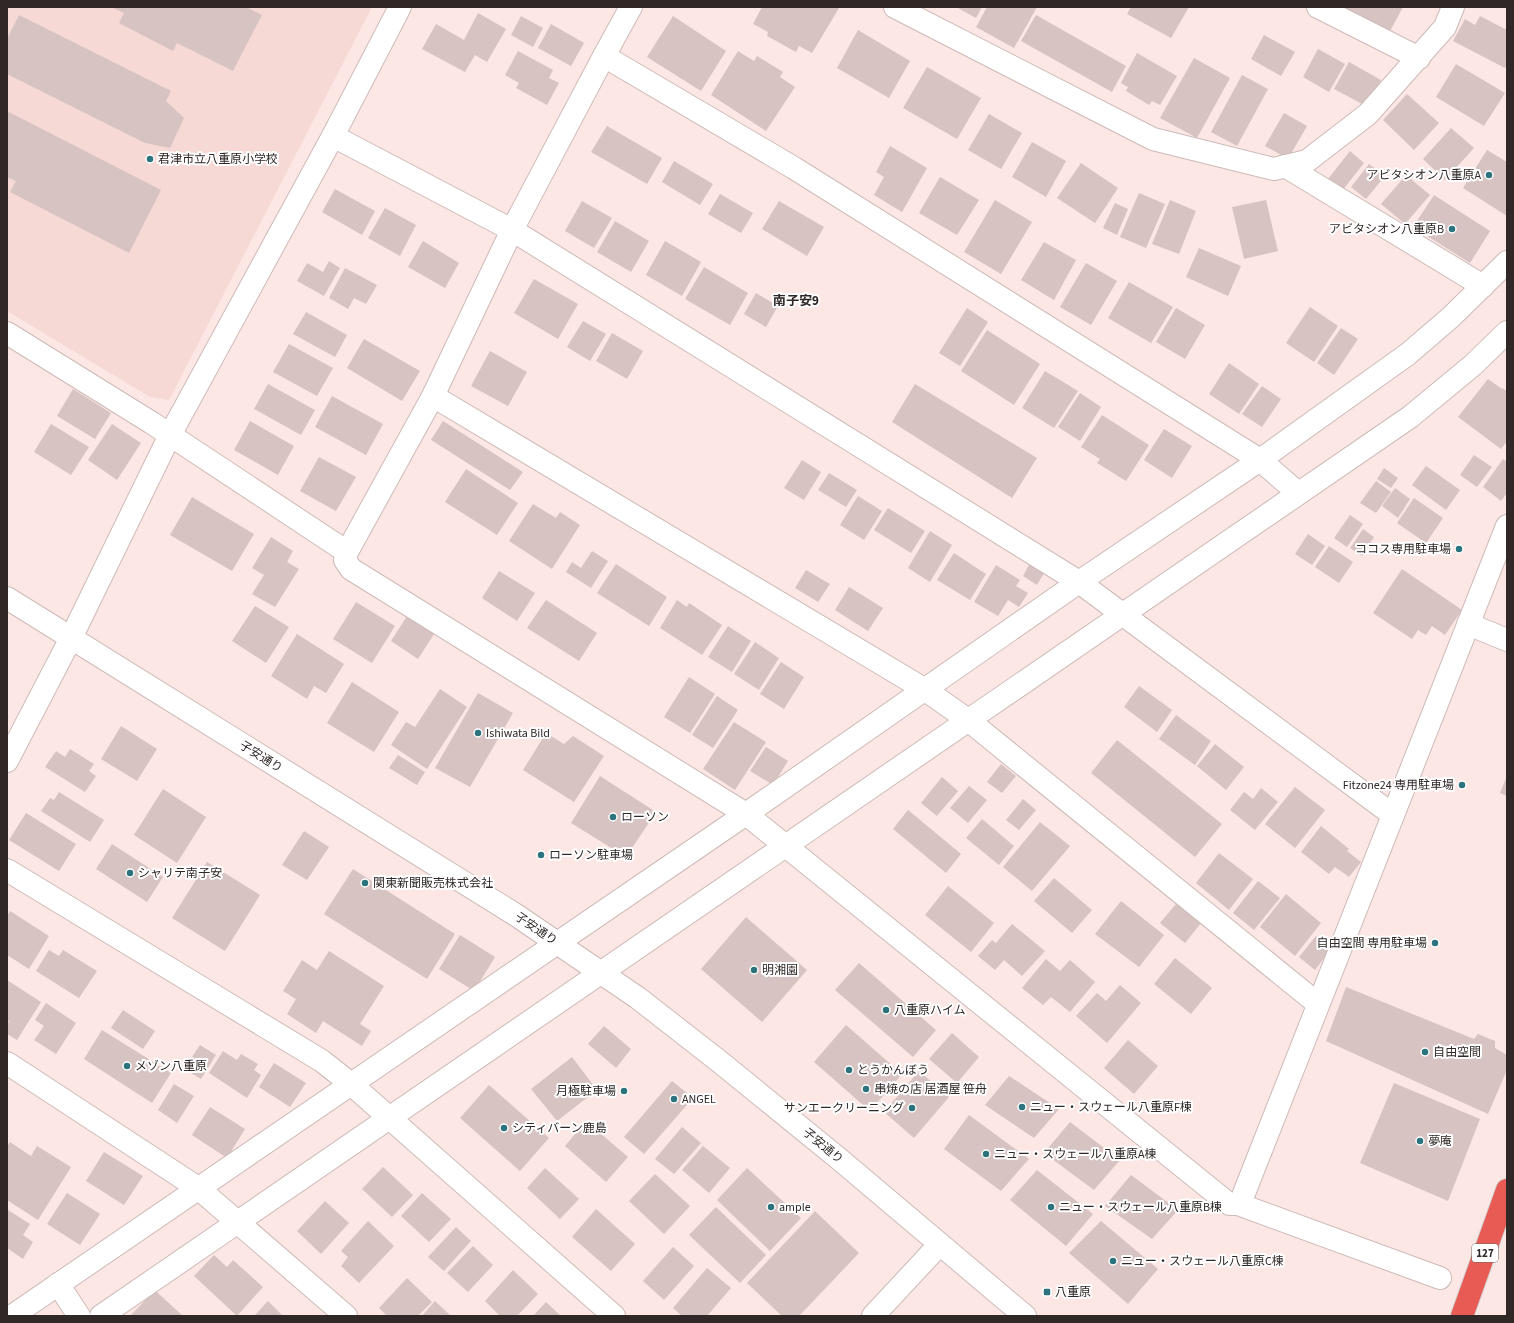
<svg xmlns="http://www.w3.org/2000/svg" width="1514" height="1323" font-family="'Source Sans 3','Noto Sans JP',sans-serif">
	<rect width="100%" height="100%" fill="#fce7e5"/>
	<polygon fill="#f6d9d5" points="7,7 372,7 169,400 150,397 7,311"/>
	<g fill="#d7c3c1">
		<polygon points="111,7 246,7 262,15 233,71 177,43 173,51 119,23 124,13"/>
		<polygon points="762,7 836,7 839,8 812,53 799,46 796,52 767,36 768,32 753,24"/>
		<polygon points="956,7 982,7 976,18"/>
		<polygon points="987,7 1037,7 1014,48 976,27"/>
		<polygon points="1131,7 1189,7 1171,38 1127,14"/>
		<polygon points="1341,7 1403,7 1389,33"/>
		<polygon points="478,13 506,29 487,62 475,55 465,72 422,49 436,24 464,40"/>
		<polygon points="19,15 171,91 166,101 184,118 170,148 145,143 7,74 7,39"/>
		<polygon points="1036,15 1126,66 1112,92 1021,41"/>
		<polygon points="521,16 543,28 533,47 511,35"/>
		<polygon points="673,16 726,51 701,91 647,57"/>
		<polygon points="1480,16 1507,30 1507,64 1505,68 1453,41 1465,19 1475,25"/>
		<polygon points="551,24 584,43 571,66 538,48"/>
		<polygon points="858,30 910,61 889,98 837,68"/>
		<polygon points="1264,35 1295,52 1281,76 1251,59"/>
		<polygon points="1318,49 1345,64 1329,92 1303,77"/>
		<polygon points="518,51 553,70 549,78 559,83 547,105 516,88 519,83 505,75"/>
		<polygon points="738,51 754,61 757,56 783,72 780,77 795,87 766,131 711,95"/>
		<polygon points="1137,53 1177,76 1160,105 1152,101 1149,105 1126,91 1128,87 1121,83"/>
		<polygon points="1194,58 1230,78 1197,138 1160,118"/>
		<polygon points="1349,62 1381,80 1366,106 1334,89"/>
		<polygon points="1456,64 1505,93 1484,126 1436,97"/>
		<polygon points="927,67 981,98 957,139 903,108"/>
		<polygon points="1242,75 1268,89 1237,146 1211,132"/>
		<polygon points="1407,94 1439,123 1414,150 1383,120"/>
		<polygon points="7,111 161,190 129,253 10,192 16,181 7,177"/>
		<polygon points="1284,113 1307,126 1288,159 1265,146"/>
		<polygon points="989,114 1022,133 1001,169 968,150"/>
		<polygon points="607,126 662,158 647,184 591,152"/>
		<polygon points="1451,128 1474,148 1445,180 1423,159"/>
		<polygon points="1032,142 1066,161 1046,197 1012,177"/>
		<polygon points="890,146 927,168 902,212 874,195 884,177 876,172"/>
		<polygon points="1487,150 1507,162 1507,216 1463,188"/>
		<polygon points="1350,151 1364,163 1342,191 1328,179"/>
		<polygon points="674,161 713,184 700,205 662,182"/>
		<polygon points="1081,163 1118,188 1095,223 1057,198"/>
		<polygon points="1369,164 1385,176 1366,199 1351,187"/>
		<polygon points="1406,175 1430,195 1405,224 1381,204"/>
		<polygon points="940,177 979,200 957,235 919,213"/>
		<polygon points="335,189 375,211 362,235 322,212"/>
		<polygon points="1139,193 1165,204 1146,248 1120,237"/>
		<polygon points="720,194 753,213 741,233 708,214"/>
		<polygon points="1434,195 1490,231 1470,263 1413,227"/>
		<polygon points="995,200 1032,222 1001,274 964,252"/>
		<polygon points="1170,200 1196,211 1179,254 1152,244"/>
		<polygon points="1266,200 1278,251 1244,259 1232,207"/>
		<polygon points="582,201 612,218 594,248 565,231"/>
		<polygon points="779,201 824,227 807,256 762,229"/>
		<polygon points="1115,203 1128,209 1117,235 1103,228"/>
		<polygon points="385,208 416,225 400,256 368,238"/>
		<polygon points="615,221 649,241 631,272 597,252"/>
		<polygon points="423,241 459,263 445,288 408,267"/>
		<polygon points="665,241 701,262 682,296 646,275"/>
		<polygon points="1044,242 1076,260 1054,300 1021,280"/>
		<polygon points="1199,248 1241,266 1228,296 1186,277"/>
		<polygon points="329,261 340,268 324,296 297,281 307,263 323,272"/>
		<polygon points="1086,263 1117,281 1091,325 1060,307"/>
		<polygon points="704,267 748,293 730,325 685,299"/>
		<polygon points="345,268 377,285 366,304 354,298 348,309 329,298"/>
		<polygon points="534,279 578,304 558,339 514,313"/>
		<polygon points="1129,282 1173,307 1151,343 1108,318"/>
		<polygon points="756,293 778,306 766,327 744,314"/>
		<polygon points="1310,307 1338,326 1314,362 1286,343"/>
		<polygon points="967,308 988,322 960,366 939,353"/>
		<polygon points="1176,308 1205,325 1185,359 1156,342"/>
		<polygon points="306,312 347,335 335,357 293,334"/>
		<polygon points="583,321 606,334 590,361 567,347"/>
		<polygon points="1341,328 1358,339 1334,375 1317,363"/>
		<polygon points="987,330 1040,364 1014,405 961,371"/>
		<polygon points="612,333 643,351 627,379 596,361"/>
		<polygon points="364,339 420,371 402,401 347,368"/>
		<polygon points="289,344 333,368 317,396 273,372"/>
		<polygon points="490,351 527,372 508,406 471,386"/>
		<polygon points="1229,363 1259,384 1239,414 1209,394"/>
		<polygon points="1045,371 1078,391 1054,428 1022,408"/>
		<polygon points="1488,379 1502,389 1502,388 1507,391 1507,441 1501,449 1458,417"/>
		<polygon points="268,384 315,410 301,435 254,409"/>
		<polygon points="915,384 1037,458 1012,498 892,422"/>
		<polygon points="1262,386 1281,399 1262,427 1242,414"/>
		<polygon points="73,389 111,413 95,439 57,416"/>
		<polygon points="1080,393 1101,407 1080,441 1058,427"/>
		<polygon points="332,396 383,424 366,455 315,427"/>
		<polygon points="1102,415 1149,445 1126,481 1097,463 1100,459 1081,447"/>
		<polygon points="250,421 294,446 278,475 234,450"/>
		<polygon points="443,421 523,472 510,490 431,440"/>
		<polygon points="51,424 89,447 71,475 34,452"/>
		<polygon points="112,424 141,443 117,480 88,460"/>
		<polygon points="1164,429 1192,446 1172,478 1144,460"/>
		<polygon points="1474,455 1492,467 1477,487 1460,475"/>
		<polygon points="319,457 356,477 336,511 300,491"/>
		<polygon points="1503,459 1507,462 1507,493 1501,501 1483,487"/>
		<polygon points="802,460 821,472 804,500 784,488"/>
		<polygon points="1426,466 1460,490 1446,510 1412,485"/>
		<polygon points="1384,468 1398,478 1391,488 1377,479"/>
		<polygon points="466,469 518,503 497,535 445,502"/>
		<polygon points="829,473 857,490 846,507 818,490"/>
		<polygon points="1376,481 1391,492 1376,513 1360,503"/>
		<polygon points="1395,488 1410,499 1398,518 1382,506"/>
		<polygon points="858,496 882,511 864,540 840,525"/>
		<polygon points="192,497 254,534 232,571 170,535"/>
		<polygon points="1414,498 1443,518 1426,543 1397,523"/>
		<polygon points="533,504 556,518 560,512 580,525 552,569 509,541"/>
		<polygon points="888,508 925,531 911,553 874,530"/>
		<polygon points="1350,515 1363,524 1347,547 1334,538"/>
		<polygon points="1363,529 1374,537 1362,556 1350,548"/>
		<polygon points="930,531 952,545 930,582 908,568"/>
		<polygon points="1308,534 1325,546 1312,565 1295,554"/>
		<polygon points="271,537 293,551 287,562 299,569 275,607 252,594 264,575 252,568"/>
		<polygon points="1329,546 1353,562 1339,583 1315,567"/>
		<polygon points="592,551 608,561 591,588 566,572 572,562 581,568"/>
		<polygon points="954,553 986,574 970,600 937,580"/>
		<polygon points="616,564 667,597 649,626 597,593"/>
		<polygon points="996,565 1020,580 1016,586 1028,593 1019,607 1008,600 998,616 974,602"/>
		<polygon points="1029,565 1044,573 1037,585 1023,576"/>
		<polygon points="1402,569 1462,610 1445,635 1432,626 1426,635 1418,630 1412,639 1373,613"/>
		<polygon points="806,570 830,584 818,602 795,588"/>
		<polygon points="499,571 535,593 517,621 482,598"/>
		<polygon points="849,587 883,608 868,631 835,610"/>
		<polygon points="546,600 597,633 579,661 527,628"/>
		<polygon points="677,600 687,607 689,603 722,625 702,655 660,628"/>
		<polygon points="356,602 395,626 372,663 333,639"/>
		<polygon points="255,606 289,627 266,663 232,641"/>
		<polygon points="407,616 434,634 418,659 391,641"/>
		<polygon points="728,626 751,641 732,672 708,657"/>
		<polygon points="297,634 344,664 326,693 314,686 307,699 271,676"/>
		<polygon points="755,642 779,658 759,690 734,674"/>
		<polygon points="781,662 804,677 784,709 760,694"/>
		<polygon points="689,677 715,694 690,733 664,717"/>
		<polygon points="352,682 399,712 374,752 327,723"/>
		<polygon points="1139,686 1172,710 1157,732 1124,707"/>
		<polygon points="440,689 467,707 427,769 391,745 406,722 415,727"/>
		<polygon points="478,693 513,713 470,787 435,768"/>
		<polygon points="717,696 738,710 713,748 692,735"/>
		<polygon points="1176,715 1211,741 1195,765 1159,739"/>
		<polygon points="734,722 766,742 735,790 703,769"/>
		<polygon points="121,726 157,749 137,781 101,759"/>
		<polygon points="546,733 564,744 573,736 604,756 574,802 523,770"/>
		<polygon points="1117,740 1222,824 1195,857 1091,773"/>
		<polygon points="1215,744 1244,767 1226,790 1197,766"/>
		<polygon points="766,747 788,761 773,785 750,771"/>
		<polygon points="70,749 94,764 89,771 96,776 85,792 45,767 56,751 65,757"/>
		<polygon points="398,755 425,772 417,785 389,768"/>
		<polygon points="1001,764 1016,776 1002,793 987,782"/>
		<polygon points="600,776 656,812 626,857 571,823"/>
		<polygon points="1507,776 1507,796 1500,793"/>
		<polygon points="942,777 958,791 937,816 921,803"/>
		<polygon points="969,786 987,800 968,823 950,808"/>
		<polygon points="1295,787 1325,810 1295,848 1265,824"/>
		<polygon points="1261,788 1278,802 1255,830 1230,810 1244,792 1253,799"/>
		<polygon points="163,789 206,817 177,863 134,835"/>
		<polygon points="59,792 104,820 90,842 41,811 50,798 54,800"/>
		<polygon points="1023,799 1036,810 1019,830 1006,820"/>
		<polygon points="908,810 961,854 946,873 893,829"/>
		<polygon points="26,813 76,844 59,871 9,840"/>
		<polygon points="982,819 1014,846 999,865 966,838"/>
		<polygon points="1040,822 1070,846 1032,891 1003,867"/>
		<polygon points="1321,826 1349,849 1347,851 1361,862 1349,877 1335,867 1329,874 1301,852"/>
		<polygon points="304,831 329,847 307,880 282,865"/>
		<polygon points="112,844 163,877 147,902 96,869"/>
		<polygon points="1219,853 1253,879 1229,910 1196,883"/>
		<polygon points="207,862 260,895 225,951 172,918"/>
		<polygon points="353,869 455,934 427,979 324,914"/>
		<polygon points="1054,878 1092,910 1072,933 1034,901"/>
		<polygon points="1258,881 1280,898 1254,930 1233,913"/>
		<polygon points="948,886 994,923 971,952 925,915"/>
		<polygon points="1286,894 1321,923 1295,956 1260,927"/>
		<polygon points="1121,901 1164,935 1139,967 1095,934"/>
		<polygon points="1176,904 1201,923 1185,943 1160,923"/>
		<polygon points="10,911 49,936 29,969 7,955 7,916"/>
		<polygon points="746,917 807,970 762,1022 701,969"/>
		<polygon points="1012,924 1045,951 1022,976 1004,960 995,970 978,956 992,940 996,943"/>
		<polygon points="460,935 495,957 474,991 439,969"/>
		<polygon points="1316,936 1332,948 1315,970 1299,957"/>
		<polygon points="49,950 59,956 63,950 97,971 79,998 36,971"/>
		<polygon points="329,951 384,986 360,1024 371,1031 362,1046 323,1021 316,1033 287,1014 296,999 283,991 302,960 317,970"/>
		<polygon points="1175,958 1212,988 1191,1014 1154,984"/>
		<polygon points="1046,959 1060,971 1070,960 1095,982 1070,1012 1051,997 1043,1005 1022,988"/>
		<polygon points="859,963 936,1030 913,1057 835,990"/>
		<polygon points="7,980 41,1002 17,1040 7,1034 7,1024 9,1021 7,1020"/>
		<polygon points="1120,985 1141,1003 1107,1043 1076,1016 1097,993 1106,1001"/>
		<polygon points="1346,987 1474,1039 1478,1034 1495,1041 1495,1048 1507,1055 1507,1070 1488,1114 1326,1041"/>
		<polygon points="46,1003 76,1023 56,1054 34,1040 44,1026 35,1020"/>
		<polygon points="123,1010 155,1031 143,1049 111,1028"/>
		<polygon points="846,1025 902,1074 870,1111 814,1062"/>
		<polygon points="604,1026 631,1049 616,1068 588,1044"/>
		<polygon points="102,1030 171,1073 152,1103 84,1059"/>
		<polygon points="952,1033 979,1057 957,1083 929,1059"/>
		<polygon points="1128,1040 1158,1066 1134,1094 1104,1068"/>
		<polygon points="200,1045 216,1055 201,1079 184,1069"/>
		<polygon points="223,1051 237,1060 241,1054 258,1064 254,1070 261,1075 247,1098 209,1073"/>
		<polygon points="572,1057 597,1090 557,1121 531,1089"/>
		<polygon points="274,1063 306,1083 290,1107 259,1087"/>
		<polygon points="919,1071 949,1097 914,1138 884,1112"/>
		<polygon points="1009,1076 1059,1109 1034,1138 985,1105"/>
		<polygon points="672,1081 693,1098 644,1154 624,1137"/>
		<polygon points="1394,1083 1480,1119 1448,1201 1360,1163"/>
		<polygon points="174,1084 194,1096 177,1123 158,1110"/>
		<polygon points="489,1085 549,1138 520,1171 460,1118"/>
		<polygon points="210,1107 245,1129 227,1158 192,1135"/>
		<polygon points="969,1115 1029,1159 1001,1191 944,1149"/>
		<polygon points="586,1121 628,1157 606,1182 565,1146"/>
		<polygon points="1070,1122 1120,1160 1094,1190 1044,1153"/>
		<polygon points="682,1127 701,1143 674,1174 655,1159"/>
		<polygon points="10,1142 31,1156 37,1146 71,1167 38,1220 7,1200 7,1146"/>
		<polygon points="703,1146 730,1168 709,1193 682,1170"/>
		<polygon points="104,1152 143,1176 124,1205 86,1181"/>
		<polygon points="383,1167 413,1195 392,1217 362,1189"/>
		<polygon points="545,1168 579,1199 560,1219 527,1188"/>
		<polygon points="747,1168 801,1218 770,1251 717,1200"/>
		<polygon points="1037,1170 1093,1214 1066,1246 1010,1200"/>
		<polygon points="655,1174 690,1206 664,1234 629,1201"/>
		<polygon points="1131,1175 1178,1210 1152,1239 1105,1206"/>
		<polygon points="67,1193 100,1214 80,1245 47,1224"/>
		<polygon points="422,1193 451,1219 429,1242 401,1216"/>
		<polygon points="325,1201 349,1223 321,1254 297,1231"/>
		<polygon points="716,1207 766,1255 740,1283 689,1235"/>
		<polygon points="596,1209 635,1244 611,1271 572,1237"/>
		<polygon points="8,1210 30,1224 23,1235 33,1242 23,1259 7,1248"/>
		<polygon points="815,1211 859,1253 799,1316 782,1316 747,1283"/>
		<polygon points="368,1221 394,1246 359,1283 341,1266 348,1257 341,1251"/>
		<polygon points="1101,1221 1158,1269 1128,1304 1069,1253"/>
		<polygon points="456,1227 471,1241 444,1271 428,1257"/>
		<polygon points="473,1246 493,1265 468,1292 447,1273"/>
		<polygon points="673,1247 694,1266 664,1300 643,1281"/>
		<polygon points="214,1255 227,1267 233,1260 263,1287 237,1316 194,1276"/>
		<polygon points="707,1268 731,1288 707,1316 682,1316 673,1308"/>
		<polygon points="513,1270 538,1294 517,1316 500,1316 485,1301"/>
		<polygon points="407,1278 432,1302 418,1316 387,1316 379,1308"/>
		<polygon points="155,1290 160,1295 183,1316 130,1316"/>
		<polygon points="268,1301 283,1316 254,1316"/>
		<polygon points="435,1301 451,1316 422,1316"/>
		<polygon points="546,1302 561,1316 533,1316"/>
	</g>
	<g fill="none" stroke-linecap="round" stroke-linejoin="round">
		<defs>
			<g id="street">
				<polyline points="631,7 604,56 512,230 433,396 347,552 345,560 351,569 746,814 1229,1204 1238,1204 1440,1278"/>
				<polyline points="895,7 1153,139 1274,169 1307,161 1368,114 1445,27 1453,7"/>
				<polyline points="1318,7 1419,58"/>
				<polyline points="604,56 794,168 1260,460 1298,493"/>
				<polyline points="333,136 512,230 1079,582 1393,815"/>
				<polyline points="1285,166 1483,286"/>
				<polyline points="7,333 152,423 347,552"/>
				<polyline points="433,396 924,689 968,720 1318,1004"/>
				<polyline points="1468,624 1507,640"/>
				<polyline points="7,870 322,1061 351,1084 614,1316"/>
				<polyline points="7,1063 198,1188 346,1316"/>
				<polyline points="1238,1204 1241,1201 1507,526"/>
				<polyline points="58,1284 79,1316"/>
				<polyline points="873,1316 939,1245"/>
			</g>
			<g id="secondary">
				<polyline points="7,598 516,915 638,998 720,1062 838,1158 1025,1316"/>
				<polyline points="7,761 71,638 170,435 333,136 400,7"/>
				<polyline points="12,1316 746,814 1079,582 1260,460 1408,354 1451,317 1507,262"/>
				<polyline points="101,1316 1410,417 1473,365 1507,332"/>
			</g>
			<polyline id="highway" points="1462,1316 1507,1190"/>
		</defs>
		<use href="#street" stroke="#cdbab7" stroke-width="24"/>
		<use href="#secondary" stroke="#cdbab7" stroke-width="24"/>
		<use href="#highway" stroke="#d1d0cf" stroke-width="24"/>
		<use href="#street" stroke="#fff" stroke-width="22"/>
		<use href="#secondary" stroke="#fff" stroke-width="22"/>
		<use href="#highway" stroke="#e85b55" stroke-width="22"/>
	</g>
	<g fill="#2c747d" stroke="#fff" stroke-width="1.5">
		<circle cx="150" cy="159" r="4"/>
		<circle cx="1489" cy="175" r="4"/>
		<circle cx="1452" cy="229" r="4"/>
		<circle cx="1459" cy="549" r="4"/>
		<circle cx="478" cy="733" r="4"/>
		<circle cx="1462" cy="785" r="4"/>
		<circle cx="613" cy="817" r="4"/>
		<circle cx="541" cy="855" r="4"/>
		<circle cx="130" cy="873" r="4"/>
		<circle cx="365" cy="883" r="4"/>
		<circle cx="1435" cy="943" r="4"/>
		<circle cx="754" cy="970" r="4"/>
		<circle cx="886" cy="1010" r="4"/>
		<circle cx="1425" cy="1052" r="4"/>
		<circle cx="127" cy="1066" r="4"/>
		<circle cx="849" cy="1070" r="4"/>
		<circle cx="866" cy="1089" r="4"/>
		<circle cx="624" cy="1091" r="4"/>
		<circle cx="674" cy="1099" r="4"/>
		<circle cx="1022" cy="1107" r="4"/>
		<circle cx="912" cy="1108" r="4"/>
		<circle cx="504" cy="1128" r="4"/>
		<circle cx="1420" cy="1141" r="4"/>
		<circle cx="986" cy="1154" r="4"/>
		<circle cx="771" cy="1207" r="4"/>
		<circle cx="1051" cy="1207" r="4"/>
		<circle cx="1113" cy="1261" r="4"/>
		<rect x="1043" y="1288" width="8" height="8" rx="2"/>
	</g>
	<g text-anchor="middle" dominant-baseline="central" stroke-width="4" stroke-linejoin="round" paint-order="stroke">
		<rect fill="#fff" stroke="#6d6868" stroke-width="1" x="1472" y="1244" width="26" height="18" rx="3"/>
		<g font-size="11" font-weight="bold" fill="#2f2827">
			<text x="1485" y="1253">127</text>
		</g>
		<g font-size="12" fill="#2f2827" stroke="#fff" text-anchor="start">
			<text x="158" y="159">君津市立八重原小学校</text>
			<text x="1481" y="175" text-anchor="end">アビタシオン八重原A</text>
			<text x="1444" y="229" text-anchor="end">アビタシオン八重原B</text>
			<text x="1451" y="549" text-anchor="end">ココス専用駐車場</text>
			<text x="486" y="733">Ishiwata Bild</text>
			<text x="1454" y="785" text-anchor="end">Fitzone24 専用駐車場</text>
			<text x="621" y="817">ローソン</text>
			<text x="549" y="855">ローソン駐車場</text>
			<text x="138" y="873">シャリテ南子安</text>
			<text x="373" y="883">関東新聞販売株式会社</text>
			<text x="1427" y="943" text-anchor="end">自由空間 専用駐車場</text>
			<text x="762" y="970">明湘園</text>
			<text x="894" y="1010">八重原ハイム</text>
			<text x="1433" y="1052">自由空間</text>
			<text x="135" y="1066">メゾン八重原</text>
			<text x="857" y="1070">とうかんぼう</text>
			<text x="874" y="1089">串焼の店 居酒屋 笹舟</text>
			<text x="616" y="1091" text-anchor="end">月極駐車場</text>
			<text x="682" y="1099">ANGEL</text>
			<text x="1030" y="1107">ニュー・スウェール八重原F棟</text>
			<text x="904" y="1108" text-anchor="end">サンエークリーニング</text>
			<text x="512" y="1128">シティバーン鹿島</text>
			<text x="1428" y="1141">夢庵</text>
			<text x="994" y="1154">ニュー・スウェール八重原A棟</text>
			<text x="779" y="1207">ample</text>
			<text x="1059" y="1207">ニュー・スウェール八重原B棟</text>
			<text x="1121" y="1261">ニュー・スウェール八重原C棟</text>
			<text x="1055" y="1292">八重原</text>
		</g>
		<g font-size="12" fill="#2f2827" stroke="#fff">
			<text transform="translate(261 757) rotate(32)">子安通り</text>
			<text transform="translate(536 929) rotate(34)">子安通り</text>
			<text transform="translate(823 1146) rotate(39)">子安通り</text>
		</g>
		<g font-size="13" font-weight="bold" fill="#2f2827" stroke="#fff">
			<text x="796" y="301">南子安9</text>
		</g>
	</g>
	<rect width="1514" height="1323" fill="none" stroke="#2f2827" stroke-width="16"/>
</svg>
